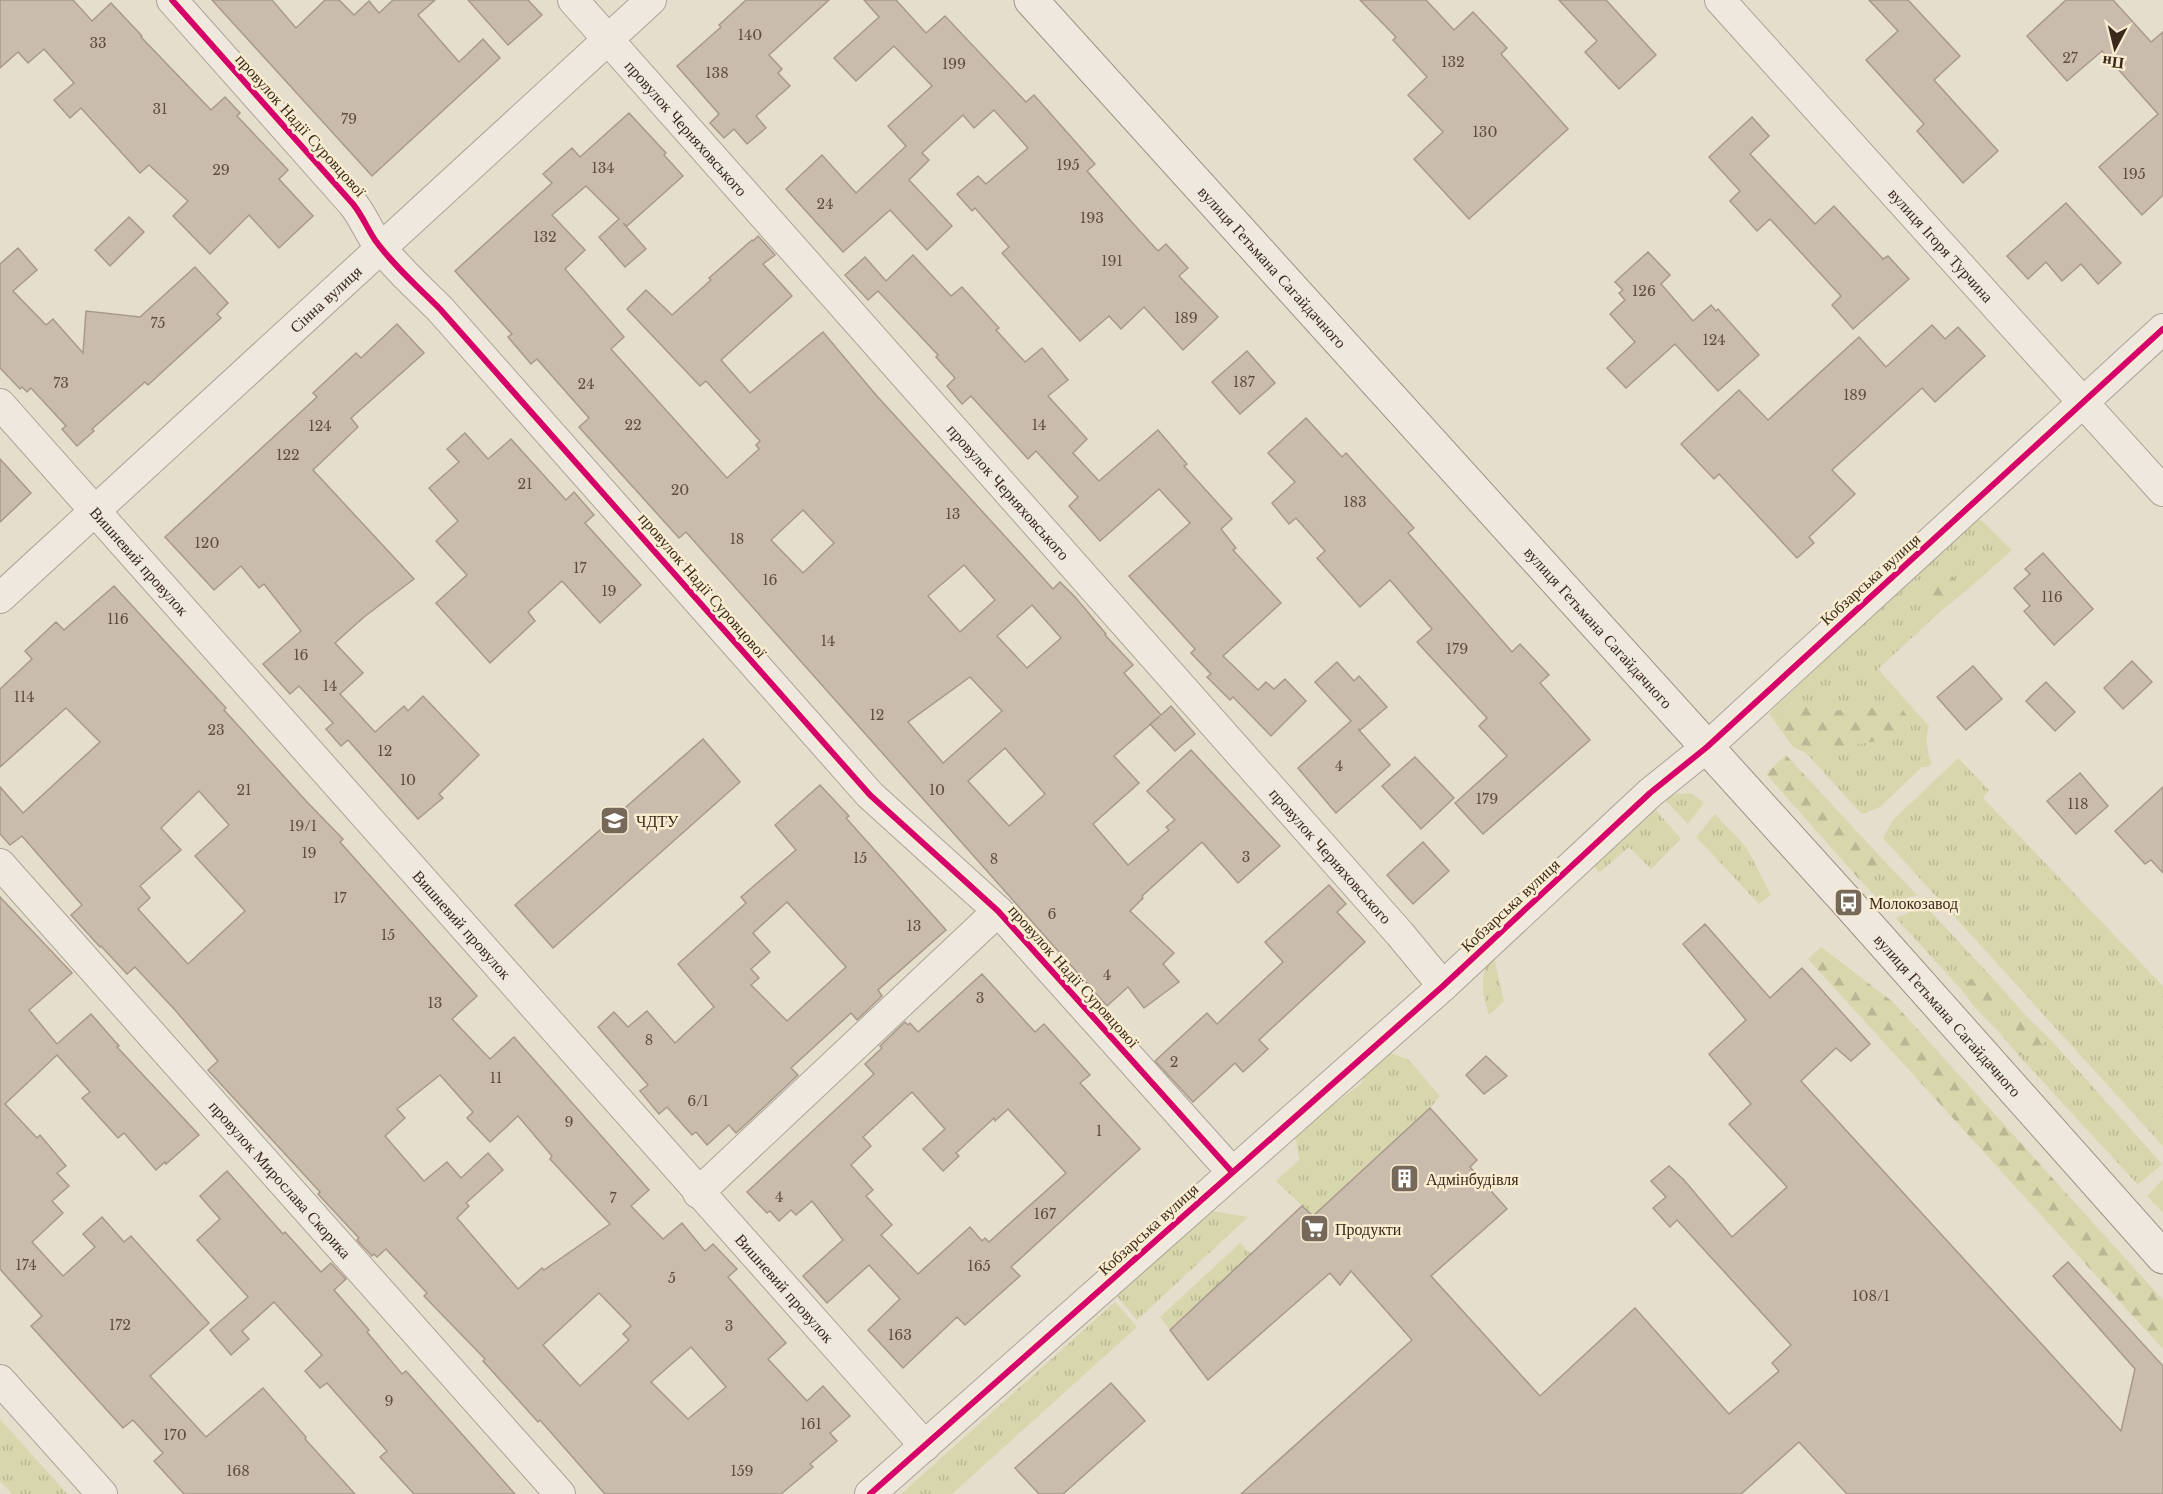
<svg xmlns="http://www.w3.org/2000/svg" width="2163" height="1494" font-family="'Libre Baskerville',serif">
	<defs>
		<pattern id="grass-tufts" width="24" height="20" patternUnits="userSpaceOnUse" patternTransform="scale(1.5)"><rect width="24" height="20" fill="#d7d6ad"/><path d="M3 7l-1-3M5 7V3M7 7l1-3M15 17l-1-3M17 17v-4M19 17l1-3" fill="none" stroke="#b9b894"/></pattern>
		<pattern id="forest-firs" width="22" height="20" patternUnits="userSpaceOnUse" patternTransform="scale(1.5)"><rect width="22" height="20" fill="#d7d6ad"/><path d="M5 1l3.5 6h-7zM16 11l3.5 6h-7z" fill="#b9b894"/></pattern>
	</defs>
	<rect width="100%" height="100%" fill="#e6decc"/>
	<g fill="url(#grass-tufts)">
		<path d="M1975,518L1982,521L2012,550L1966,591L1944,567L1919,588L1942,610L1878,669L1929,726C1925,734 1927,755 1932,763L1928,767H1922L1880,807L1862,814L1806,753L1844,746L1903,710L1869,708L1831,711L1790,703L1773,719L1769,713Z"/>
		<polygon points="1958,758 1989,790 1983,798 2163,986 2163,1146 1883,838 1893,820"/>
		<polygon points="1691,793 1704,803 1688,824 1664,799 1676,794"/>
		<polygon points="1655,809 1681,839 1651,869 1629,847 1599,873 1593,864"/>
		<polygon points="1715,814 1746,847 1771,895 1759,904 1696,837"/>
		<polygon points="1889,866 1917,895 1883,904 1859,879"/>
		<polygon points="1920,908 1930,911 1984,969 1960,988 1896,918"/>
		<path d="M1493,953L1504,1001L1489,1015C1482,995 1479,971 1493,953Z"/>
		<polygon points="2007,994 2026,1016 2000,1033 1978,1011"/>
		<polygon points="2050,1039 2162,1164 2138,1185 2019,1056"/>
		<polygon points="1391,1053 1409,1060 1440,1096 1430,1108 1313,1216 1276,1181 1299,1160 1294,1128 1304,1116 1335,1103 1362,1083 1366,1060 1377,1054"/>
		<polygon points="1211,1211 1248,1217 1137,1320 1116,1295"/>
		<polygon points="1240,1243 1252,1255 1170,1330 1160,1317"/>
		<polygon points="1115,1302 1137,1327 952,1494 901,1494"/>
		<polygon points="0,1419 67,1494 12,1494 0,1481"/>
	</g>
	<g fill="url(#forest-firs)">
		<polygon points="1944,567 1966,591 1942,610 1919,588"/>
		<polygon points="1790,703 1831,711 1869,708 1903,710 1912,724 1906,736 1806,753 1793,747 1773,719"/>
		<polygon points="1786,755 1889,866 1859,879 1766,774"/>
		<polygon points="1821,947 1893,1002 2163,1300 2163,1349 1808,959"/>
		<polygon points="1984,969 2007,994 1978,1011 1960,988"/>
		<polygon points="2026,1016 2050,1039 2019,1056 2000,1033"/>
		<polygon points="2163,1179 2163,1213 2147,1196"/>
	</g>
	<g fill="#cabcad" stroke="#a7998b" stroke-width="1.5" fill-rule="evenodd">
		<polygon points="0,0 73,0 92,21 111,3 142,36 141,37 211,110 225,97 240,113 237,116 288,170 279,179 313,216 279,248 249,215 210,254 173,216 188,201 149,165 140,173 81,108 70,118 54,100 74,83 44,49 28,63 18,52 0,68"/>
		<polygon points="212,0 272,0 296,28 325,0 339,0 354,15 369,1 379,13 393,0 435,0 418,15 459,62 483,39 500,58 372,176"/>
		<polygon points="468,0 528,0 542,15 508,45"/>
		<polygon points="746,0 829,0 769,55 782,69 778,73 790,86 756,116 766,128 747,144 734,129 724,138 710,123 719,114 677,66 721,27 719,25"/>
		<polygon points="864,0 896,0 926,33 945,16 1026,102 1034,95 1095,164 1087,171 1137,228 1158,251 1166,244 1188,268 1179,276 1218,317 1183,350 1144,307 1121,329 1109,316 1080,341 1002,253 1009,247 975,208 972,211 957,194 978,176 986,184 1028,148 994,110 974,128 963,115 922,153 929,160 909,180 952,226 927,250 890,210 843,252 786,189 822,155 856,193 906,146 888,126 932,86 894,46 856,81 834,58 879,17"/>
		<polygon points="1360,0 1426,0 1454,30 1473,12 1507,48 1501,54 1568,129 1469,219 1414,159 1443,132 1408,95 1427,77 1393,40 1396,37"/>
		<polygon points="1559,0 1606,0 1656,55 1619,89 1585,52 1597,41"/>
		<polygon points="1869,0 1908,0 1960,56 1934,80 1998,151 1963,183 1917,131 1924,124 1866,60 1898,31"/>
		<polygon points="2066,0 2113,0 2151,42 2163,32 2163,195 2142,215 2099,167 2158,114 2102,51 2067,81 2027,36"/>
		<path d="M629,113L666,153L664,155L683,176L627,226L623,223L646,249L625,267L599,237L619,219L586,186L552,215L585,250L565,269L624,337L611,349L727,478L759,449L756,445L760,441L706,381L700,386L627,309L646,290L672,315L711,280L709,278L752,240L753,241L758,236L775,255L763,264L792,296L721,360L750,393L823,332L876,395L1053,589L1060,582L1075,597L1106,634L1105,635L1133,665L1124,673L1161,715L1171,706L1195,734L1175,751L1150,724L1160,716L1114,756L1139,783L1093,824L1128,865L1169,830L1166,827L1175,820L1147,791L1191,750L1280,846L1238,883L1202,842L1142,896L1143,898L1130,911L1174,953L1163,964L1179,982L1144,1008L1128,987L1107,1006L686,532L679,538L579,427L589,418L537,359L531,364L508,337L512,334L455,271L552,183L543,174L572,148L580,157ZM803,510L834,543L803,573L771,540ZM964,565L995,600L960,632L928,596ZM1032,605L1061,638L1027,668L997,636ZM970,677L1002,711L943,763L908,722ZM1005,748L1045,794L1009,826L968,781Z"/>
		<polygon points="1752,117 1769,136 1750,154 1815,224 1834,206 1883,259 1888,256 1909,279 1853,329 1832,305 1841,296 1770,219 1757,231 1730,201 1740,191 1709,157"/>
		<polygon points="2066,203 2121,263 2098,284 2081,264 2062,281 2046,262 2028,279 2007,256"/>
		<polygon points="129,217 144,232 110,266 95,250"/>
		<polygon points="18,248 37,270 13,291 46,325 53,319 83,353 86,311 140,317 195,267 228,303 217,314 221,318 148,385 145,382 92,429 94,431 77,446 62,429 66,426 31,388 27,392 22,387 20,389 0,368 0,264"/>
		<polygon points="1648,252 1670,275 1661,284 1693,321 1711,305 1716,311 1718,309 1759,355 1718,391 1675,344 1626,388 1607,368 1635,342 1610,314 1625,300 1619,293 1623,290 1615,282"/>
		<polygon points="913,255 951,296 962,287 999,328 996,330 1025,362 1042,348 1068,380 1048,396 1087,439 1073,453 1099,481 1158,430 1187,464 1184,466 1232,519 1221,529 1236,548 1233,550 1281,603 1223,656 1258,690 1266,682 1274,689 1285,679 1306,701 1271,736 1233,697 1230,700 1207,677 1211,674 1191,653 1195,649 1129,576 1190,523 1159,489 1100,541 1069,506 1078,497 1036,451 1028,459 971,396 962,404 947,386 955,378 936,357 938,355 878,291 868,300 845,275 865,257 886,281"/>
		<polygon points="397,324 424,353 351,418 358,427 313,470 414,579 364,617 335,643 363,673 340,694 375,732 404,706 408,711 423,696 479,755 439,794 443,798 418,819 348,740 341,746 326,729 333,723 299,686 290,694 263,664 301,631 264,584 259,588 241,566 214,590 165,537 317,397 313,393 356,353 361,358"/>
		<polygon points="1932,325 1945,339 1958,327 1985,356 1935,402 1922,388 1832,470 1855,494 1809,537 1814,543 1797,558 1719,474 1714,479 1681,444 1739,390 1768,420 1859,337 1886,367"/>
		<polygon points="1247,351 1275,383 1240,414 1212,382"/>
		<polygon points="1306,418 1342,457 1346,453 1414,528 1408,533 1512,652 1520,644 1549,675 1540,683 1590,740 1483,834 1455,803 1507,756 1479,726 1487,718 1417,642 1432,629 1390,580 1360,607 1317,558 1325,551 1296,518 1289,524 1272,503 1295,482 1268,453"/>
		<polygon points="465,433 488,459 511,439 566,500 574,492 594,515 585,523 641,585 600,623 562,581 528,612 535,621 490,663 436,603 467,575 436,541 458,521 429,488 459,462 447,449"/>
		<polygon points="0,459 31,493 0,522"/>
		<polygon points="2043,553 2093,609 2054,645 2024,611 2030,606 2014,588 2030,574 2025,569"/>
		<path d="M114,586L226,708L224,710L307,802L343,839L340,842L477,996L452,1019L490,1059L514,1037L649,1190L631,1206L663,1239L682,1223L705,1251L713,1244L737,1269L728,1277L786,1343L768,1359L807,1401L823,1386L850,1416L830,1433L837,1441L810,1464L813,1467L781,1494H605L540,1420L538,1422L483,1361L485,1359L424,1296L427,1293L386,1249L377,1257L374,1254L372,1256L357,1240L359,1238L318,1194L320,1192L208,1070L218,1061L175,1010L135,967L127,974L101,946L100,947L71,915L82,905L22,836L10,845L0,834V787L23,813L100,742L66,708L0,767V689L32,659L25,651L56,622L64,630ZM199,791L229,825L195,856L245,911L188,964L138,909L150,898L140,886L181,850L161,828ZM440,1075L473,1112L467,1118L490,1142L518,1116L552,1156L550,1159L610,1224L544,1270L542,1268L518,1289L457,1218L469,1206L466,1203L503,1170L488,1153L461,1178L447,1162L424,1181L385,1136L405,1118L397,1109ZM599,1293L631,1326L623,1334L629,1340L580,1386L543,1345ZM691,1347L726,1387L688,1419L651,1382Z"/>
		<polygon points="2132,661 2152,682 2123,709 2104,688"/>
		<polygon points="1337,662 1354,681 1359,676 1387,707 1360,730 1358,729 1390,765 1336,813 1298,768 1351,721 1315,682"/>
		<polygon points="1973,666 2002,699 1966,730 1937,697"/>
		<polygon points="2046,682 2075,712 2055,731 2026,701"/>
		<polygon points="703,739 740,782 553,948 515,905"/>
		<polygon points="1415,757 1454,798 1421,829 1382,786"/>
		<polygon points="2080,773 2108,806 2076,834 2047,801"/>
		<path d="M820,785L849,816L846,818L946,930L878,990L882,996L857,1020L851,1013L791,1068L798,1075L746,1124L736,1133L729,1125L707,1145L696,1132L692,1135L667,1107L659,1114L640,1091L648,1085L598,1027L614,1012L628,1027L647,1011L675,1043L714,1007L678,964L746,903L741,897L796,850L775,825ZM787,902L846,967L787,1021L751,985L759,978L751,969L770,952L753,933Z"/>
		<polygon points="2163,787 2163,873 2151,860 2145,864 2115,831"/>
		<polygon points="1423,842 1449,871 1413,904 1387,875"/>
		<polygon points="1329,885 1346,904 1337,912 1365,942 1259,1040 1268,1049 1243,1072 1235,1063 1193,1102 1155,1061 1207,1013 1217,1024 1283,962 1265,942"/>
		<polygon points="0,897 72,973 29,1010 57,1044 91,1014 119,1046 117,1047 199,1135 166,1164 165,1162 156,1170 124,1133 118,1138 82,1098 90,1092 57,1055 5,1104 37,1138 40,1135 66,1166 57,1173 69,1186 52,1201 63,1213 32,1242 63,1276 95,1247 83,1234 102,1217 124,1242 131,1236 209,1323 150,1376 206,1437 263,1388 306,1437 305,1439 355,1494 184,1494 154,1461 163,1453 133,1420 123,1428 31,1326 42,1316 0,1269"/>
		<polygon points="1705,924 1770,998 1802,968 1870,1044 1851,1061 1836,1048 1801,1081 2121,1431 2135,1369 2053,1276 2068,1262 2163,1366 2163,1494 1847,1494 1799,1442 1741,1494 1241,1494 1412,1340 1351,1271 1340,1285 1330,1273 1208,1380 1170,1330 1302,1206 1313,1216 1430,1108 1477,1160 1470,1167 1507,1209 1431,1276 1540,1396 1635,1308 1729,1414 1779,1371 1772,1363 1791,1345 1677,1220 1670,1227 1653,1208 1666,1197 1651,1181 1669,1166 1684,1180 1732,1237 1787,1187 1729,1124 1751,1104 1709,1054 1746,1020 1683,944"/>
		<path d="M982,974L1035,1032L1044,1024L1090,1075L1080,1083L1140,1149L1011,1267L1020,1276L965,1325L957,1317L903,1368L868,1330L900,1299L869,1265L827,1303L803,1276L843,1240L812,1201L796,1215L791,1210L779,1221L770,1211L767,1213L747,1192L874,1074L865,1064L882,1048L880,1046L905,1022L908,1025L910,1023L918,1032ZM912,1092L945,1129L923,1149L943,1171L959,1156L956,1153L994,1118L995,1121L1008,1109L1066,1173L989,1242L985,1238L982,1241L970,1227L918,1274L881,1235L892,1225L866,1196L873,1190L851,1165L871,1146L863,1137Z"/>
		<polygon points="1486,1056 1507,1076 1484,1094 1466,1075"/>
		<polygon points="227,1171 283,1234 285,1232 321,1272 331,1263 346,1279 334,1290 369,1330 367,1332 402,1374 406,1371 515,1494 414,1494 380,1457 387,1451 327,1383 320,1388 305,1371 322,1355 274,1302 242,1331 249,1339 231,1355 210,1330 248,1297 197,1240 220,1219 200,1196"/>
		<polygon points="1111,1383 1145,1421 1063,1494 1039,1494 1015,1468"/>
	</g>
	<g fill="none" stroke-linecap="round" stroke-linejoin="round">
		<defs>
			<g id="street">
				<path d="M172,0L353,204C362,215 367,228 375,240C394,266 418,287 440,309L870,795L998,911L1232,1172"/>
				<path id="s1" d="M573,0L1400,934L1443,986"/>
				<path id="s2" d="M1720,0L2163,491"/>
				<path id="s3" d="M0,404L925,1446"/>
				<path id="s4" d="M0,598L651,0"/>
				<path id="s5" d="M0,864L560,1494"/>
				<polyline points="698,1193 998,911"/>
				<polyline points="0,1380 102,1494"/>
				<polyline points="870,1494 1443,986 1650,793 1707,747 2163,329"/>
			</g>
			<g id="secondary">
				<path id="s6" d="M1031,0L1848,903L2163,1257"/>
			</g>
		</defs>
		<use href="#street" stroke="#aba395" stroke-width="32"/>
		<use href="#secondary" stroke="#9b9285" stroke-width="35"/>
		<use href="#street" stroke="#eee8de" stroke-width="30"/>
		<use href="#secondary" stroke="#eee8de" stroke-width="33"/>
		<defs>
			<g id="cycleway">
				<path d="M172,0L353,204C362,215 367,228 375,240C394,266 418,287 440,309L870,795L998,911L1232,1172"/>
				<polyline points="870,1494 1443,986 1650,793 1707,747 2163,329"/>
			</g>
		</defs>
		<use href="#cycleway" stroke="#f8ecd1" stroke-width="10"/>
		<use href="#cycleway" stroke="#d6006c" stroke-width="6"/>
	</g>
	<defs>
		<symbol id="university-square" viewBox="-11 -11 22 22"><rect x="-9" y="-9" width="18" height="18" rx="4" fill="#77695a" stroke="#f8ecd1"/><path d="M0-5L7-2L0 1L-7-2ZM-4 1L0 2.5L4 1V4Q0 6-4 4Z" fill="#fff"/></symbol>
		<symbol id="bus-square" viewBox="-11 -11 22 22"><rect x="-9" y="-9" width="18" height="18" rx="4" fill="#77695a" stroke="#f8ecd1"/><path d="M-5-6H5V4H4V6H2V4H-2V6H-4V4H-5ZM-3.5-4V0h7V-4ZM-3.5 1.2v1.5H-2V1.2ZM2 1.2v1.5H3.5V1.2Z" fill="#fff"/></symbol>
		<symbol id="building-square" viewBox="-11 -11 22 22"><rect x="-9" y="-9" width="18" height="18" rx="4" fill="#77695a" stroke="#f8ecd1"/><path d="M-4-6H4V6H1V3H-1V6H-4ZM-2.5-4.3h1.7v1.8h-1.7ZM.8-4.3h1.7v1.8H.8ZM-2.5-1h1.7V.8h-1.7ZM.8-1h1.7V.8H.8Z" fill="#fff"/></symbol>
		<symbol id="supermarket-square" viewBox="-11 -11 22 22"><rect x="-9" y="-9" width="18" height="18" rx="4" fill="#77695a" stroke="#f8ecd1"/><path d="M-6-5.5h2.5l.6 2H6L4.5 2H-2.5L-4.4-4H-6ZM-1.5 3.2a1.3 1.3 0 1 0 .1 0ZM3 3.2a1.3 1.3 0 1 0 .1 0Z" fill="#fff"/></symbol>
	</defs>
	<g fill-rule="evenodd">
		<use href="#university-square" x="598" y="804" width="33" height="33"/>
		<use href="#bus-square" x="1832" y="886" width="33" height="33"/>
		<use href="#building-square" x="1388" y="1162" width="33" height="33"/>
		<use href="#supermarket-square" x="1298" y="1212" width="33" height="33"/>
	</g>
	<g text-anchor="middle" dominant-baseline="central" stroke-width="5" stroke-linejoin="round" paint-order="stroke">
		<g font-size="14" fill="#5f4e40">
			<text x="750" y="35">140</text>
			<text x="98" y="43">33</text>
			<text x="2070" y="58">27</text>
			<text x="1453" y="62">132</text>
			<text x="954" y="64">199</text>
			<text x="717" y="73">138</text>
			<text x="160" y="109">31</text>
			<text x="349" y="119">79</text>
			<text x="1485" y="132">130</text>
			<text x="1068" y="165">195</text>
			<text x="603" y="168">134</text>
			<text x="221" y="170">29</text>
			<text x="2134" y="174">195</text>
			<text x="825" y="204">24</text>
			<text x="1092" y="218">193</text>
			<text x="545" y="237">132</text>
			<text x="1112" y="261">191</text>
			<text x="1644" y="291">126</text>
			<text x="1186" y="318">189</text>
			<text x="158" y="323">75</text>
			<text x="1714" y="340">124</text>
			<text x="1244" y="382">187</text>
			<text x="61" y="383">73</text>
			<text x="586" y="384">24</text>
			<text x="1855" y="395">189</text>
			<text x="633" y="425">22</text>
			<text x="1039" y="425">14</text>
			<text x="320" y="426">124</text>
			<text x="288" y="455">122</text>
			<text x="525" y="484">21</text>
			<text x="680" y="490">20</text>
			<text x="1355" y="502">183</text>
			<text x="953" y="514">13</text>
			<text x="737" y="539">18</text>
			<text x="207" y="543">120</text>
			<text x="580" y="568">17</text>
			<text x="770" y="580">16</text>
			<text x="609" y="591">19</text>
			<text x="2052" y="597">116</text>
			<text x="118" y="619">116</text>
			<text x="828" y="641">14</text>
			<text x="1457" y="649">179</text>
			<text x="301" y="655">16</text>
			<text x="330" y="686">14</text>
			<text x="24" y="697">114</text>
			<text x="877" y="715">12</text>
			<text x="216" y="730">23</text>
			<text x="385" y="751">12</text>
			<text x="1339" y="766">4</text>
			<text x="408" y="780">10</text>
			<text x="244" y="790">21</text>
			<text x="937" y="790">10</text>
			<text x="1487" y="799">179</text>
			<text x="2078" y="804">118</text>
			<text x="303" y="826">19/1</text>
			<text x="309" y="853">19</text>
			<text x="1246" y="857">3</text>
			<text x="860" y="858">15</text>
			<text x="994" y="859">8</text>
			<text x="340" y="898">17</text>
			<text x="1052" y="914">6</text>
			<text x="914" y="926">13</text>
			<text x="388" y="935">15</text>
			<text x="1107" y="975">4</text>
			<text x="980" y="998">3</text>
			<text x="435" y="1003">13</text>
			<text x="649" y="1040">8</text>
			<text x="1174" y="1062">2</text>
			<text x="496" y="1078">11</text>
			<text x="698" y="1101">6/1</text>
			<text x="569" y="1122">9</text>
			<text x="1099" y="1131">1</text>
			<text x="779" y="1197">4</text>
			<text x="613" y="1198">7</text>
			<text x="1045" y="1214">167</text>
			<text x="26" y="1265">174</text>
			<text x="979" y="1266">165</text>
			<text x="672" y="1278">5</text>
			<text x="1871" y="1296">108/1</text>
			<text x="120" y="1325">172</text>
			<text x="729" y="1326">3</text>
			<text x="900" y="1335">163</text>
			<text x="389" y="1401">9</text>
			<text x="811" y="1424">161</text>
			<text x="175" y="1435">170</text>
			<text x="238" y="1471">168</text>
			<text x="742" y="1471">159</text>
		</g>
		<g font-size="16" fill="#3b2a1c" stroke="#f8ecd1">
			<text transform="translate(301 125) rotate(48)">провулок Надії Суровцової</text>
			<text stroke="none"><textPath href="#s1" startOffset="171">провулок Черняховського</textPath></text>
			<text stroke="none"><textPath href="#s2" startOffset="330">вулиця Ігоря Турчина</textPath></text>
			<text stroke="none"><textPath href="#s6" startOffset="360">вулиця Гетьмана Сагайдачного</textPath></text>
			<text stroke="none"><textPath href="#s4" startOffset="442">Сінна вулиця</textPath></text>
			<text stroke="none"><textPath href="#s1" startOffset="657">провулок Черняховського</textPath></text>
			<text stroke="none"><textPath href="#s3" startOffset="210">Вишневий провулок</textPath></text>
			<text transform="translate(1870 579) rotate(-42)">Кобзарська вулиця</text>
			<text transform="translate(703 585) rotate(49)">провулок Надії Суровцової</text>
			<text stroke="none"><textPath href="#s6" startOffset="846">вулиця Гетьмана Сагайдачного</textPath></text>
			<text stroke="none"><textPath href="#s1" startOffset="1143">провулок Черняховського</textPath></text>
			<text transform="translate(1510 905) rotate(-43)">Кобзарська вулиця</text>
			<text stroke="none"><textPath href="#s3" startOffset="696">Вишневий провулок</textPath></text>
			<text transform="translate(1074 976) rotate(48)">провулок Надії Суровцової</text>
			<text stroke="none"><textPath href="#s6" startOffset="1368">вулиця Гетьмана Сагайдачного</textPath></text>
			<text stroke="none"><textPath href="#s5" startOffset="422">провулок Мирослава Скорика</textPath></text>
			<text transform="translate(1148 1229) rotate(-42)">Кобзарська вулиця</text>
			<text stroke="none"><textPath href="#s3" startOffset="1182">Вишневий провулок</textPath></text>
		</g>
		<g font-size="16" fill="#3b2a1c" stroke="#f8ecd1" text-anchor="start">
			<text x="636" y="821">ЧДТУ</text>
			<text x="1869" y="903">Молокозавод</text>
			<text x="1426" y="1179">Адмінбудівля</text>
			<text x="1335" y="1229">Продукти</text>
		</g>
	</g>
	<g transform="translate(2115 48) rotate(187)" stroke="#f8ecd1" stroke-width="4.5" paint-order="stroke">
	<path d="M0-4.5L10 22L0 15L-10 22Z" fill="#3b2a1c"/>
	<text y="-9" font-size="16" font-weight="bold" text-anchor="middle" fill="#3b2a1c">Пн</text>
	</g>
</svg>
